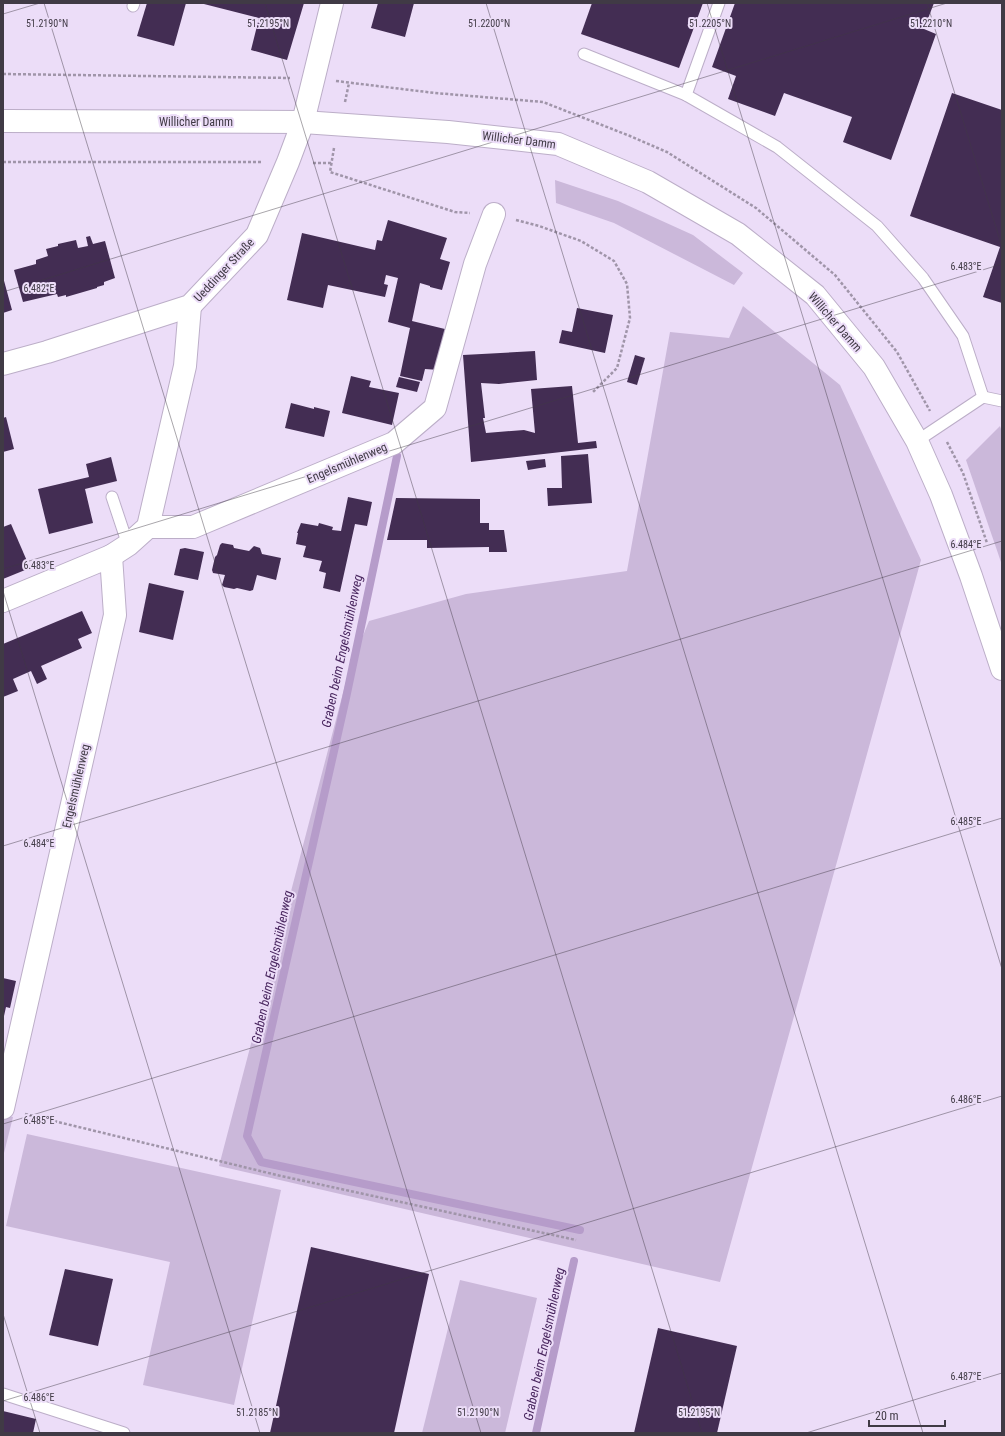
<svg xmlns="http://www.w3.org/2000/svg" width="1005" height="1436" font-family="'Roboto Condensed',sans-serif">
	<rect width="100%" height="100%" fill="#ecddf8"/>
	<g fill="#cbb8da">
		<polygon points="555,180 618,201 693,235 743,273 734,285 614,223 556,203"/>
		<polygon points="743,306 840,385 921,560 720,1282 219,1166 349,670 369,621 466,594 627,571 670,332 729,338"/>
		<polygon points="1000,426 1002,432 1002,565 966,460"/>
		<polygon points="3,1115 13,1117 3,1157"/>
		<polygon points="27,1134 281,1190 234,1405 143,1385 170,1262 6,1226"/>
		<polygon points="460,1280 537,1298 505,1433 422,1433"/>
	</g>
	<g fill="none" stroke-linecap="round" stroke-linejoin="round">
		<g stroke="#b69cca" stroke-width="8">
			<polyline points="397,456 346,698 247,1136 261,1162 580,1230"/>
			<polyline points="536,1433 574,1261"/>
		</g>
	</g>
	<g fill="#432d53">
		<polygon points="147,3 186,3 174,46 137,36"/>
		<polygon points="200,3 304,3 287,60 251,50 259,18"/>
		<polygon points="378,3 414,3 405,37 371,28"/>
		<polygon points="592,3 703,3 679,68 581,34"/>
		<polygon points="735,3 934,3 924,29 936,34 891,160 843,142 852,117 784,93 775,116 728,99 736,76 712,67"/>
		<polygon points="952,93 1002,110 1002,303 983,297 1000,247 910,216"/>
		<polygon points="388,220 447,238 440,259 450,262 442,290 430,287 430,286 420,283 412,321 449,330 439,370 425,369 422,381 400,376 410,328 388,322 398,278 386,275 384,284 388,285 385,297 328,285 323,308 287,300 302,233 375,250 377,240 382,241"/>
		<polygon points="90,236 93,244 105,241 115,278 104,282 104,285 97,287 97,288 66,297 66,295 58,297 57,294 23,302 14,270 36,264 36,260 48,256 46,249 58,246 58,244 76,240 78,248 88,246 86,237"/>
		<polygon points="3,277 12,310 3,313"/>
		<polygon points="577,308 613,315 605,353 559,343 562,330 572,332"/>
		<polygon points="535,351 537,380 499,384 481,383 485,418 483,418 486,433 524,430 535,433 531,389 572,386 578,443 596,441 597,448 471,462 463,355"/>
		<polygon points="635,355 645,358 637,385 627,382"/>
		<polygon points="351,376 371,381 369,387 399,393 392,425 342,413"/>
		<polygon points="399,377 420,382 417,392 396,387"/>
		<polygon points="291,403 314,409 314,407 330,411 324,437 285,428"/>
		<polygon points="6,417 14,449 3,452 3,418"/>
		<polygon points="588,454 592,503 548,506 547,488 562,488 561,456"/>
		<polygon points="111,457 117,481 85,489 93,523 49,534 38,489 89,477 86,464"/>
		<polygon points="545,459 546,467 528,470 526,461"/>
		<polygon points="348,497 372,502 367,526 355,524 340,592 323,588 326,573 319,571 322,561 303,557 306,546 296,544 298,533 297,533 301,523 318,526 319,523 333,527 332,530 341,531"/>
		<polygon points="396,498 480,499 480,523 489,523 489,530 504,530 507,552 489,552 489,547 427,548 427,540 387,540"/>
		<polygon points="11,524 30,568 3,579 3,527"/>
		<polygon points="222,543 233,545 234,548 249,551 254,546 260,548 262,554 281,558 276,580 257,575 253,590 250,591 237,588 234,589 224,587 222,585 225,575 213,573 212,570 215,557 217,555 220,545"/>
		<polygon points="185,548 204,552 198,580 174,575 180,549"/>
		<polygon points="149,583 184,591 173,640 139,632"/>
		<polygon points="82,611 92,633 78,639 82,648 41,666 47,679 37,684 31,671 13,679 18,691 3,697 3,658 4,657 3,644"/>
		<polygon points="3,978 16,981 10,1008 6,1007 4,1016"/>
		<polygon points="311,1247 429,1274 394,1433 270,1433"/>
		<polygon points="65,1269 113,1279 98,1346 49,1335"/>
		<polygon points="658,1328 737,1346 717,1433 634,1433"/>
		<polygon points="3,1411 36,1419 33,1433 3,1433"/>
	</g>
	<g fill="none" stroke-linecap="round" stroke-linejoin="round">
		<defs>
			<g id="lane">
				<polyline points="133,6 134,3"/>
				<polyline points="584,54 686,95 777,147 877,226 923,278 963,336 983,397"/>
				<polyline points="686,95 719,3"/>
				<polyline points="917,441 983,397 1002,401"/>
				<polyline points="112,497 128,545"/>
				<polyline points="3,1394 124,1433"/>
			</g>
			<g id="street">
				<polyline points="3,364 47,352 190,306 257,235 288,162 303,122"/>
				<polyline points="148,527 193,527 394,443 435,408 475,264 494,214"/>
				<polyline points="3,601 111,556 128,545 148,527 185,366 190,306"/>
				<polyline points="3,1108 115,615 111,556"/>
			</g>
			<g id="secondary">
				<polyline points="3,121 303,122 448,132 558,144 648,182 738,234 815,295 874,367 917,441 941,495 971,576 1002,669"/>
				<polyline points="303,122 332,3"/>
			</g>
		</defs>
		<use href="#lane" stroke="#bcaec8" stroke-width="13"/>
		<use href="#street" stroke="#bcaec8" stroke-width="24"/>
		<use href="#secondary" stroke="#bcaec8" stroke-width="24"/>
		<g stroke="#a095a9" stroke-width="2.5" stroke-dasharray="3 2" stroke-linecap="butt">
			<polyline points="3,74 290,78"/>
			<polyline points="336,81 435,93 543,102 630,136 667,152 756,208 835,275 897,352 930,411"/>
			<polyline points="345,102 349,83"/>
			<polyline points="334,148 330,172 455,212 470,213"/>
			<polyline points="3,162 262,162"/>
			<polyline points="313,163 331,163"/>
			<polyline points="516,220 539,226 581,241 614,261 627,284 630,318 617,368 593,392"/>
			<polyline points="947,442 963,473 987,543"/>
			<polyline points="25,1114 281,1176 576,1240"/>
		</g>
		<use href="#lane" stroke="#fff" stroke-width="11"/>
		<use href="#street" stroke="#fff" stroke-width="22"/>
		<use href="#secondary" stroke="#fff" stroke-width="22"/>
	</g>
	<path fill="none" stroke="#403a45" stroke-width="1" stroke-opacity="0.45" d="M44,3L481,1433M265,3L702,1433M486,3L923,1433M707,3L1002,969M927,3L1002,247M3,14L40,3M3,292L947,3M3,569L1002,264M3,591L260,1433M3,846L1002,541M3,1124L1002,818M3,1314L40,1433M3,1401L1002,1096M806,1433L1002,1373"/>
	<g text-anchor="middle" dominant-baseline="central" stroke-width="4" stroke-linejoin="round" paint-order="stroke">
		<g font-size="12" fill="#403a45" stroke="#ecddf8">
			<text x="196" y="122">Willicher Damm</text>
			<text transform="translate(519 140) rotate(7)">Willicher Damm</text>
			<text transform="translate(224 270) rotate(-47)">Ueddinger Straße</text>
			<text transform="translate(835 322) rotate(49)">Willicher Damm</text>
			<text transform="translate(347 463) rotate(-23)">Engelsmühlenweg</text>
			<text transform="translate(76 786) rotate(-77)">Engelsmühlenweg</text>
		</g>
		<g font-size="13" font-style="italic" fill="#49265f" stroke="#ecddf8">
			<text transform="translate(342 651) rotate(-78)">Graben beim Engelsmühlenweg</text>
			<text transform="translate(272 967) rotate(-78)">Graben beim Engelsmühlenweg</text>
			<text transform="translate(544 1344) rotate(-78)">Graben beim Engelsmühlenweg</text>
		</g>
	</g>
	<g font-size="10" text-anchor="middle" fill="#403a45" stroke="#ecddf8" stroke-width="4" stroke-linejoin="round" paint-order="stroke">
		<text x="47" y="27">51.2190°N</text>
		<text x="268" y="27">51.2195°N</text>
		<text x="489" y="27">51.2200°N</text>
		<text x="710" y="27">51.2205°N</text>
		<text x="931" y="27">51.2210°N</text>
		<text x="966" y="270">6.483°E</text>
		<text x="39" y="292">6.482°E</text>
		<text x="966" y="548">6.484°E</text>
		<text x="39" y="569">6.483°E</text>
		<text x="966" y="825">6.485°E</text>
		<text x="39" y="847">6.484°E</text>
		<text x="966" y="1103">6.486°E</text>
		<text x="39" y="1124">6.485°E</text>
		<text x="966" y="1380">6.487°E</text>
		<text x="39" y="1401">6.486°E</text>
		<text x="257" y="1416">51.2185°N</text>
		<text x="478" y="1416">51.2190°N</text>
		<text x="699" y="1416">51.2195°N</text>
	</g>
	<rect width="1005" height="1436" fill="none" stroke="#403a45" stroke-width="8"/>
	<path d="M869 1420v6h76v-6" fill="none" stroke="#403a45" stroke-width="2"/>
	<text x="875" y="1420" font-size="12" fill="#403a45" stroke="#ecddf8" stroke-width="3" paint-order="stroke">20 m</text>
</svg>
